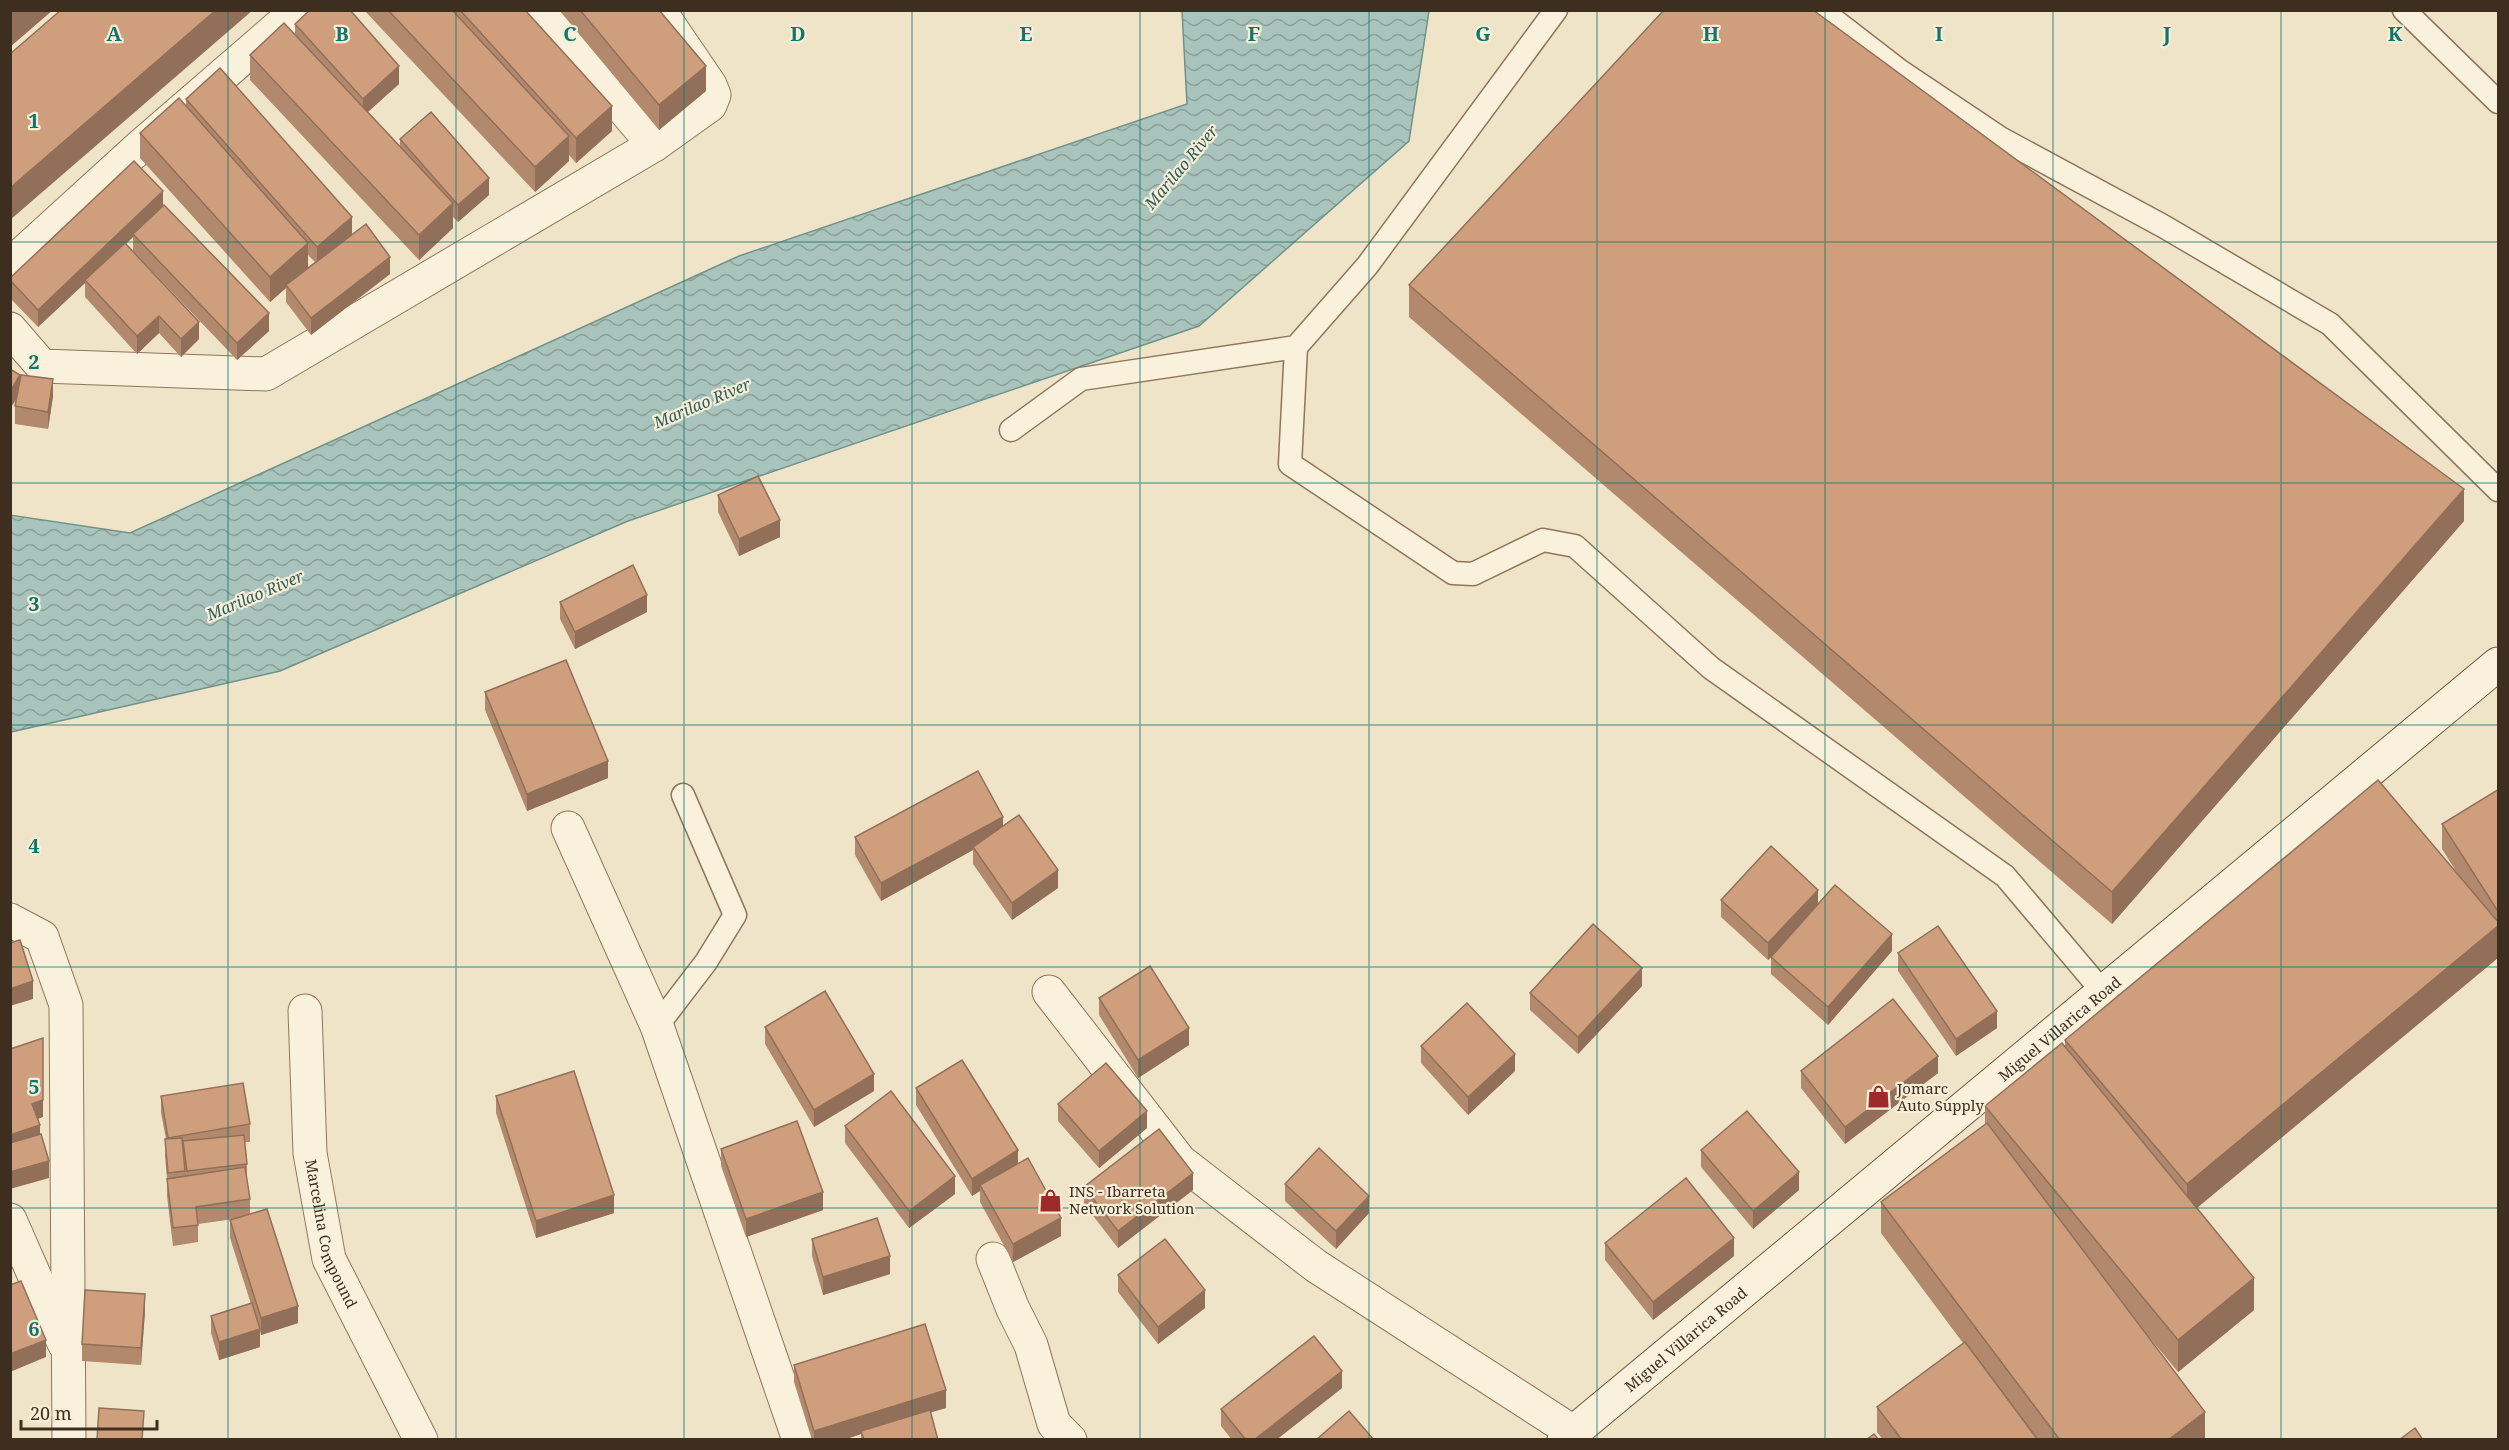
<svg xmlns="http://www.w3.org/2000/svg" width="2509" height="1450" font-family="'Noto Serif',serif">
	<defs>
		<pattern id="water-waves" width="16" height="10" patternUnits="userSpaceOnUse" patternTransform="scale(1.5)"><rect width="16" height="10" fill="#a9c4bc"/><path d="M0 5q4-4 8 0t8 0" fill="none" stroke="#8ba098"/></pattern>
	</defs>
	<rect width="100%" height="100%" fill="#f0e4c8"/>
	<polygon fill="url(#water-waves)" stroke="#6f938a" stroke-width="1.5" points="1182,11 1429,11 1409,141 1199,326 628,521 280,671 11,732 10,515 130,533 739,256 1187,104"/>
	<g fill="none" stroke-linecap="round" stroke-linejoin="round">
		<defs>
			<g id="lane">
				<polyline points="1821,10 1900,71 2000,138 2163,226 2330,324 2498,490"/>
				<polyline points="2404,10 2498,102"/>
				<polyline points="1296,347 1290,464 1453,573 1473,574 1543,540 1575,546 1711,668 2005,876 2103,992"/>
				<polyline points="1011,430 1081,379 1296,347 1367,266 1556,10"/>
				<polyline points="657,1026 706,962 735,915 683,795"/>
			</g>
			<g id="street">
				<polyline points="540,10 654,145"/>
				<polyline points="10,265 143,144 298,10"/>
				<polyline points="10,329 42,366 266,374 654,145 710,105 714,95 710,85 659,10"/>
				<polyline points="568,828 657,1026 799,1440"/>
				<polyline points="10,920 42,937 66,1005 69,1440"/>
				<polyline points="1049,992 1180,1161 1316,1266 1573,1432"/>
				<path id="s1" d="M305,1011L310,1153L329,1259L421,1440"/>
				<polyline points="10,1220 64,1343"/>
				<polyline points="993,1259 1013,1309 1031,1345 1054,1424 1070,1440"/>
			</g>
			<g id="secondary">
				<path id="s2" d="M1564,1440L2498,664"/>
			</g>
		</defs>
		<use href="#lane" stroke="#8d765c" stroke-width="25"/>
		<use href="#street" stroke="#8d765c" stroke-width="35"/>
		<use href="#secondary" stroke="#6f573f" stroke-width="35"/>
		<use href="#lane" stroke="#faf1dc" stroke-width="22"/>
		<use href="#street" stroke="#faf1dc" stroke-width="33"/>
		<use href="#secondary" stroke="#faf1dc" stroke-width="33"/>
	</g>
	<g fill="#b2896c" fill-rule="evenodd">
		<polygon points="364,10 525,10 612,131 576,163 569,155 569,161 535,192"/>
		<polygon points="559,10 659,10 706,91 659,130"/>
		<polygon points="295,24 399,84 368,112 400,146 400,139 489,195 458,222 453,217 453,228 419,260 250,80 250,55 295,35"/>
		<path d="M186,99L352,234L390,274L311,335L286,302V288L270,302L140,158V133L186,106ZM308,255L315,262L308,267Z"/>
		<polygon points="163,206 269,331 237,360 133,251 133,237 126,244 199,339 181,357 159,333 137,354 85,297 85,283 38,327 10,298 10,278"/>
		<polygon points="1409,285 2464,521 2112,924 1409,317"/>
		<polygon points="10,369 53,396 48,429 15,424 15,406 17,398 10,409"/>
		<polygon points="718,495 780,537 739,556 718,512"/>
		<polygon points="560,602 647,612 575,649 560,619"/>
		<polygon points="485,692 608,778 527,811 485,710"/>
		<polygon points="2499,789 2499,957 2197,1208 2254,1310 2178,1372 2135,1320 2205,1440 1883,1440 1877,1432 1877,1407 1963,1343 1881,1233 1881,1202 1985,1125 1985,1106 2065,1048 2065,1040 2459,876 2442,849 2442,824"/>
		<polygon points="1003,827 1058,888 1012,920 973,864 973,850 881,901 855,855 855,837"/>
		<polygon points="1721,900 1818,904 1892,951 1828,1025 1771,974 1771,958 1768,960 1721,917"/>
		<polygon points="1898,953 1997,1028 1956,1056 1898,971"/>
		<polygon points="1642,986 1578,1054 1530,1010 1530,993"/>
		<polygon points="1099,998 1189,1045 1138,1078 1099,1015"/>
		<polygon points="765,1027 874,1091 814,1127 765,1044"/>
		<polygon points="1421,1046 1515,1071 1468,1115 1421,1063"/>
		<polygon points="1801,1071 1938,1073 1845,1144 1801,1088"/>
		<polygon points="916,1088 1018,1164 1061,1236 1013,1262 980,1202 980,1191 972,1196 916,1105"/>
		<polygon points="161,1096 250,1124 250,1142 245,1142 247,1164 247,1181 250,1199 250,1214 298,1323 261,1335 260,1331 260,1347 219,1360 211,1333 211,1316 251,1304 230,1238 230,1220 234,1219 198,1224 198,1242 173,1246 167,1196 167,1179 165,1156 166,1139 161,1113"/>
		<polygon points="496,1096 614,1213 536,1238 496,1113"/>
		<polygon points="1058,1104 1147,1128 1099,1168 1058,1121"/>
		<polygon points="845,1126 955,1194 909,1228 845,1143"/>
		<polygon points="721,1149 823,1210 746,1237 721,1166"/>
		<polygon points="1701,1150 1799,1190 1753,1229 1701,1167"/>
		<polygon points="1285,1184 1369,1213 1336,1249 1285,1201"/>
		<polygon points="1084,1187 1193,1190 1118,1248 1084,1204"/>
		<polygon points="812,1239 890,1274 823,1295 812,1256"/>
		<polygon points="1605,1243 1734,1256 1653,1320 1605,1260"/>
		<polygon points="1118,1275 1205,1308 1158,1344 1118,1292"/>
		<polygon points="145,1311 141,1365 82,1361 82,1344"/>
		<polygon points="794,1365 946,1408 930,1412 938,1440 861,1440 861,1434 843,1440 812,1440 794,1382"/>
		<polygon points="1342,1388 1276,1440 1232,1440 1221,1426 1221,1409"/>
	</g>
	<g fill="#916f58">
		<polygon points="16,10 53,10 10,47 10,15"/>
		<polygon points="216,10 253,10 10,220 10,188"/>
		<polygon points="399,66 399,84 363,116 363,99"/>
		<polygon points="706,66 706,91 659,130 659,105"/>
		<polygon points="612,106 612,131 576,163 576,138"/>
		<polygon points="569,136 569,161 535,192 535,167"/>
		<polygon points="489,178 489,195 458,222 458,205"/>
		<polygon points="163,191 163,209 133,234 133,237 86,281 85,280 85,283 38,327 38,310"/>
		<polygon points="453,203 453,228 419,260 419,235"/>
		<polygon points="352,217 352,234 317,265 317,247"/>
		<polygon points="308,243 308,268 286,285 286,288 270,302 270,277"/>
		<polygon points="390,257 390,274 311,335 311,318"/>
		<polygon points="269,313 269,331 237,360 237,343"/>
		<polygon points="159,316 159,333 137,354 137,336"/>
		<polygon points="199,322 199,339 181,357 181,339"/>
		<polygon points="20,375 20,392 10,409 10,392"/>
		<polygon points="53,379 53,396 48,429 48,412"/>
		<polygon points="2464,489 2464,521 2112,924 2112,892"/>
		<polygon points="780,520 780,537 739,556 739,539"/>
		<polygon points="647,595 647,612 575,649 575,632"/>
		<polygon points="608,761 608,778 527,811 527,794"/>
		<polygon points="1003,817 1003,834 973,847 973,850 881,901 881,883"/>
		<polygon points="1058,870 1058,888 1012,920 1012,903"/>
		<polygon points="1818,890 1818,907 1768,960 1768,943"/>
		<polygon points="2499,925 2499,957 2187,1216 2187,1184"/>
		<polygon points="1892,934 1892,951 1828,1025 1828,1007"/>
		<polygon points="1642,968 1642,986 1578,1054 1578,1037"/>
		<polygon points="33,981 33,999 10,1006 10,989"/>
		<polygon points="1997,1011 1997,1028 1956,1056 1956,1039"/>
		<polygon points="1189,1028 1189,1045 1138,1078 1138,1060"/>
		<polygon points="1515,1054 1515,1071 1468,1115 1468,1097"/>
		<polygon points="1938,1056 1938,1073 1845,1144 1845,1127"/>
		<polygon points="874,1074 874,1091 814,1127 814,1110"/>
		<polygon points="43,1100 43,1117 32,1121 32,1104"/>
		<polygon points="1147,1111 1147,1128 1099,1168 1099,1151"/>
		<polygon points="40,1125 40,1143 10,1153 10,1135"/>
		<polygon points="1018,1150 1018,1167 980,1185 980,1191 972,1196 972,1179"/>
		<polygon points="49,1161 49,1178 10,1189 10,1172"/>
		<polygon points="1799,1172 1799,1190 1753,1229 1753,1211"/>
		<polygon points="1193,1173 1193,1190 1118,1248 1118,1231"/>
		<polygon points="955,1176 955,1194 909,1228 909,1211"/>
		<polygon points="823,1192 823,1210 746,1237 746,1219"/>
		<polygon points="614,1195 614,1213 536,1238 536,1221"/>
		<polygon points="1369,1196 1369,1213 1336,1249 1336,1231"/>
		<polygon points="1061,1218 1061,1236 1013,1262 1013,1244"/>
		<polygon points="1734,1238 1734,1256 1653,1320 1653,1302"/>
		<polygon points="890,1256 890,1274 823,1295 823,1277"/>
		<polygon points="2254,1278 2254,1310 2178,1372 2178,1340"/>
		<polygon points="1205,1290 1205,1308 1158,1344 1158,1327"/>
		<polygon points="145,1294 145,1311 141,1365 141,1348"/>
		<polygon points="298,1306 298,1323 261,1335 261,1318"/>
		<polygon points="260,1329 260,1347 219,1360 219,1342"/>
		<polygon points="46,1340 46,1357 10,1372 10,1354"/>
		<polygon points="1342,1371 1342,1388 1276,1440 1254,1440"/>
		<polygon points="946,1390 946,1408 862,1433 861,1431 861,1434 843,1440 814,1440 814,1431"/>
		<polygon points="2205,1412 2205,1440 2168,1440"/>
	</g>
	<g fill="#cf9f7d" stroke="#916f58" stroke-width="1.5">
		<polygon points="10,10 16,10 10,15"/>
		<polygon points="61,10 216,10 10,188 10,54"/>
		<polygon points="310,10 350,10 399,66 363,99 295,24"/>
		<polygon points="388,10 452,10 569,136 535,167"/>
		<polygon points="460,10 525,10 612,106 576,138"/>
		<polygon points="580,10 659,10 706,66 659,105"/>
		<polygon points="1664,10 1813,10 2464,489 2112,892 1409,285"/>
		<polygon points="284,23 453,203 419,235 250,55"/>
		<polygon points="220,68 352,217 317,247 186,99"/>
		<polygon points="179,98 308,243 270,277 140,133"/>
		<polygon points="431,112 489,178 458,205 400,139"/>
		<polygon points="134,161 163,191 38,310 10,280 10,278"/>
		<polygon points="164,205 269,313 237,343 133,234"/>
		<polygon points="366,224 390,257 311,318 286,285"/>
		<polygon points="125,243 199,322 181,339 159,316 137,336 85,280"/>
		<polygon points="10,369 20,375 10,392"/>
		<polygon points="21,375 53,379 48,412 15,406"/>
		<polygon points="758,476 780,520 739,539 718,495"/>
		<polygon points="633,565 647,595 575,632 560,602"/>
		<polygon points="566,660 608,761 527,794 485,692"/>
		<polygon points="978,771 1003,817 881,883 855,837"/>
		<polygon points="2378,780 2499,923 2499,925 2187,1184 2065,1040"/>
		<polygon points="2499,789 2499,913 2442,824"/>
		<polygon points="1019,815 1058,870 1012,903 973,847"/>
		<polygon points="1771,846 1818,890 1768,943 1721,900"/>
		<polygon points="1835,885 1892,934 1828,1007 1771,957"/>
		<polygon points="1593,924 1642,968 1578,1037 1530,993"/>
		<polygon points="1938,926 1997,1011 1956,1039 1898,953"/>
		<polygon points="20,940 33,981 10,989 10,943"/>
		<polygon points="1150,966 1189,1028 1138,1060 1099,998"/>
		<polygon points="825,991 874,1074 814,1110 765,1027"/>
		<polygon points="1893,999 1938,1056 1845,1127 1801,1071"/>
		<polygon points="1467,1003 1515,1054 1468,1097 1421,1046"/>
		<polygon points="43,1038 43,1100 32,1104 40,1125 10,1135 10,1049"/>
		<polygon points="2062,1043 2254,1278 2178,1340 1985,1106"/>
		<polygon points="962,1060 1018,1150 972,1179 916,1088"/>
		<polygon points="1106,1063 1147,1111 1099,1151 1058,1104"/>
		<polygon points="574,1071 614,1195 536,1221 496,1096"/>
		<polygon points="243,1083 250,1124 168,1138 161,1096"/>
		<polygon points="891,1091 955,1176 909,1211 845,1126"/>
		<polygon points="1747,1111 1799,1172 1753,1211 1701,1150"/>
		<polygon points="797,1121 823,1192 746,1219 721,1149"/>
		<polygon points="1987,1123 2205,1412 2168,1440 2060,1440 1881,1202"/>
		<polygon points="1159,1129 1193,1173 1118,1231 1084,1187"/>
		<polygon points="41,1134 49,1161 10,1172 10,1143"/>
		<polygon points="244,1135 247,1164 187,1171 183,1141"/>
		<polygon points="182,1138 185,1171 168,1173 165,1139"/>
		<polygon points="1319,1148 1369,1196 1336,1231 1285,1184"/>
		<polygon points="1028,1158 1061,1218 1013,1244 980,1185"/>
		<polygon points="245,1167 250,1199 196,1207 198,1225 173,1228 167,1179"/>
		<polygon points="1686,1178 1734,1238 1653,1302 1605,1243"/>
		<polygon points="267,1209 298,1306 261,1318 230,1220"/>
		<polygon points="877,1218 890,1256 823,1277 812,1239"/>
		<polygon points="1165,1239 1205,1290 1158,1327 1118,1275"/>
		<polygon points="21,1281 46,1340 10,1354 10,1285"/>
		<polygon points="85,1290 145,1294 141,1348 82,1344"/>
		<polygon points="252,1303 260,1329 219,1342 211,1316"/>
		<polygon points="925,1324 946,1390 814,1431 794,1365"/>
		<polygon points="1314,1336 1342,1371 1254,1440 1246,1440 1221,1409"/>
		<polygon points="1965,1342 2038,1440 1902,1440 1877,1407"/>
		<polygon points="99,1408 144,1411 142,1440 97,1440"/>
		<polygon points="930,1410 938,1440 864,1440 861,1431"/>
		<polygon points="1349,1411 1374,1440 1316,1440"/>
		<polygon points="2415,1428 2423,1440 2399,1440"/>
		<polygon points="1874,1434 1879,1440 1866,1440"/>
	</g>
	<path fill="none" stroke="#0f766e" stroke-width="1.5" stroke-opacity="0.55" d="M228,10V1440M456,10V1440M684,10V1440M912,10V1440M1140,10V1440M1369,10V1440M1597,10V1440M1825,10V1440M2053,10V1440M2281,10V1440M10,242H2498M10,483H2498M10,725H2498M10,967H2498M10,1208H2498"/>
	<defs>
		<symbol id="shop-bare" viewBox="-9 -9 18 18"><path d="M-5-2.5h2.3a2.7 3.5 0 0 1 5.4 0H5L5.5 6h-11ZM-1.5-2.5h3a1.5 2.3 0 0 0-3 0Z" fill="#9e2a2b" stroke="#f7eed8" stroke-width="2.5" paint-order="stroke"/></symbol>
	</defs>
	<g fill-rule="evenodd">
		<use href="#shop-bare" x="1862" y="1080" width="33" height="33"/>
		<use href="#shop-bare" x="1034" y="1184" width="33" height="33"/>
	</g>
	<g text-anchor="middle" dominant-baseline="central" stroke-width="4.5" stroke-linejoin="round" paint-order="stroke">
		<g font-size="15" fill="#3d2e20" stroke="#f7eed8">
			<text stroke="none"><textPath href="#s2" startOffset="644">Miguel Villarica Road</textPath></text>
			<text stroke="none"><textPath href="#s1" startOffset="226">Marcelina Compound</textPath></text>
			<text stroke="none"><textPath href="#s2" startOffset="158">Miguel Villarica Road</textPath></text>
		</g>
		<g font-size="15" fill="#3d2e20" stroke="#f7eed8" text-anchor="start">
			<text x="1897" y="1088">Jomarc<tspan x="1897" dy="17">Auto Supply</tspan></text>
			<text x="1069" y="1191">INS - Ibarreta<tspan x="1069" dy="17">Network Solution</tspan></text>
		</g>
		<g font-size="16" font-style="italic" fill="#2f5d5a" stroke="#f7eed8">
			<text transform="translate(1181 167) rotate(-50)">Marilao River</text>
			<text transform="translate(702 403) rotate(-23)">Marilao River</text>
			<text transform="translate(255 595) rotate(-23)">Marilao River</text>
		</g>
	</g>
	<g font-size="20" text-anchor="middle" font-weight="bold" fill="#0f766e" stroke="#f7eed8" stroke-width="4.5" stroke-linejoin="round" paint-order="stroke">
		<text x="114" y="41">A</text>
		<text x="342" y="41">B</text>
		<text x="570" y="41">C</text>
		<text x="798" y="41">D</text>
		<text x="1026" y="41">E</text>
		<text x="1254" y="41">F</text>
		<text x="1483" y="41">G</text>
		<text x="1711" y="41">H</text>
		<text x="1939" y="41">I</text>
		<text x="2167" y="41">J</text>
		<text x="2395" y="41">K</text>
		<text x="34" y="128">1</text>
		<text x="34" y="369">2</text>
		<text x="34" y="611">3</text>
		<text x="34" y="853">4</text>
		<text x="34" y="1094">5</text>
		<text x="34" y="1336">6</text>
	</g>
	<rect width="2509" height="1450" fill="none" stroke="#3d2e20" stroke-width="24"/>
	<path d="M21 1420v9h136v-9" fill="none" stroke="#3d2e20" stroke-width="3"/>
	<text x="30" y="1420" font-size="18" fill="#3d2e20" stroke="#f7eed8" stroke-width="4.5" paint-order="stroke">20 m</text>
</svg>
